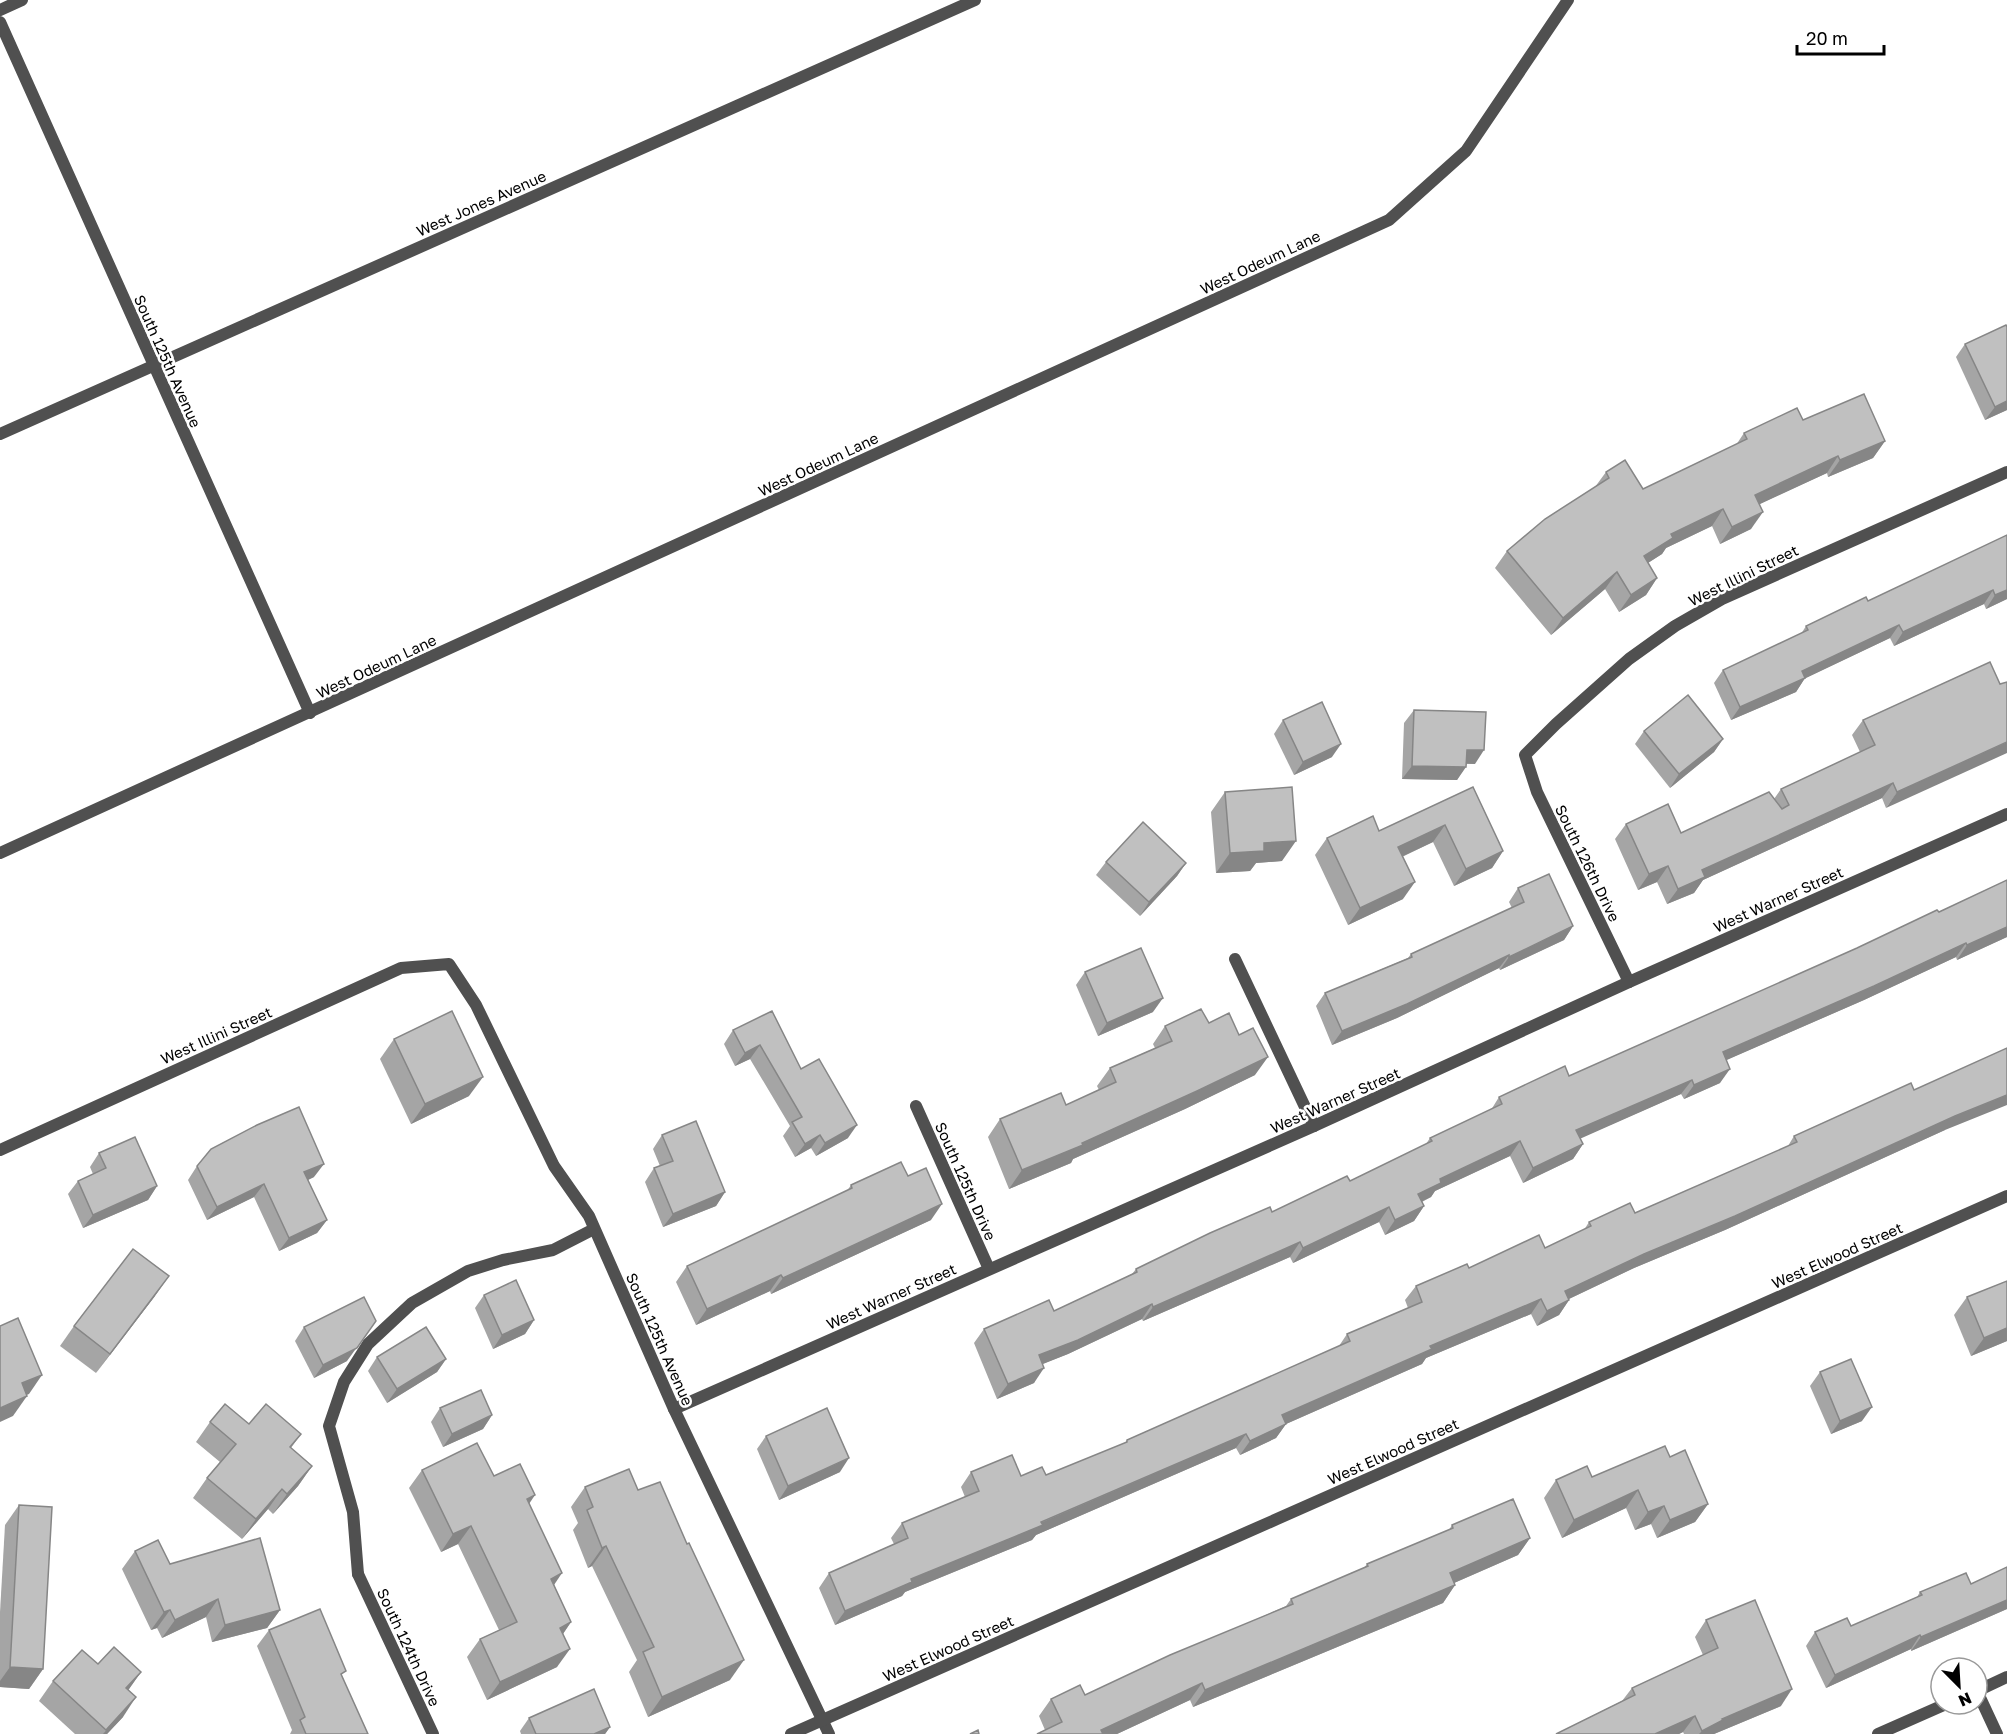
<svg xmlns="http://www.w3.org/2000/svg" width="2007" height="1734" font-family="'Golos Text',sans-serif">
	<rect width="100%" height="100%" fill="#fff"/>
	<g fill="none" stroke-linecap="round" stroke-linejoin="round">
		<polyline stroke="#505050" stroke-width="12" points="358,1574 353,1512 329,1426 344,1382 368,1344 412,1303 468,1271 503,1260 553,1250 594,1229"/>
		<g stroke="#505050" stroke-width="12">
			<polyline points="0,10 22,0"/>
			<polyline points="0,22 310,713"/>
			<polyline points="0,434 975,0"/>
			<polyline points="0,853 1389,220 1466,151 1568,0"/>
			<polyline points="1235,959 1314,1126"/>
			<polyline points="1629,982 1537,792 1525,755 1556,724 1629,659 1675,626 1722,599 2007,472"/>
			<polyline points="916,1106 989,1269"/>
			<polyline points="0,1150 401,968 449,964 476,1005 554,1166 589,1216 674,1409 829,1734"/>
			<polyline points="674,1409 1314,1126 1629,982 2007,814"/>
			<polyline points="358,1574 433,1734"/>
			<polyline points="1977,1691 1997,1734"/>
			<polyline points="1977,1691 2007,1677"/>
			<polyline points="791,1734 2007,1196"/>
			<polyline points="1878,1734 1946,1704"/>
		</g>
	</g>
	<g fill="#a5a5a5">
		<polygon points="1965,344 2007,410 1985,420 1956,357"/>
		<polygon points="1803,420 1885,441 1873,458 1828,477 1827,473 1759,504 1751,529 1720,544 1712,526 1666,548 1662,554 1648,563 1657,578 1646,595 1619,612 1605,589 1551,635 1495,568 1507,551 1595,487 1606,472 1643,489 1736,445 1744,433"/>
		<polygon points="2007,535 2007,599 1986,609 1984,604 1894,646 1890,638 1805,678 1796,692 1731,720 1714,683 1723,670 1801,634 1806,626 1868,601"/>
		<polygon points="1990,662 1886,808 1882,798 1703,880 1694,893 1667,904 1657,882 1638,890 1615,839 1626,824 1681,833 1774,799 1781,789 1860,752 1852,735 1863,720"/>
		<polygon points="1414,710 1475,764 1467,764 1457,780 1402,779 1404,723"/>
		<polygon points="1283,720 1332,757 1294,775 1274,734"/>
		<polygon points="1644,731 1723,739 1714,752 1670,788 1635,744"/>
		<polygon points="1473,787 1503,851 1492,868 1454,886 1433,842 1402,857 1403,899 1348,925 1315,855 1327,838 1379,831"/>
		<polygon points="1225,792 1282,861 1256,863 1250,871 1216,873 1211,812"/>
		<polygon points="1106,862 1186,863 1177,876 1140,916 1096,875"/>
		<polygon points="2007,880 2007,937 1957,960 1956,957 1864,1000 1726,1060 1720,1083 1684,1099 1681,1094 1580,1138 1583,1144 1573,1159 1523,1183 1510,1156 1435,1191 1431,1197 1422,1202 1424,1206 1414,1221 1385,1235 1379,1222 1293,1263 1290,1257 1143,1321 1142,1319 1068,1354 1042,1364 1034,1383 997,1399 974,1343 984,1329 1054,1311 1132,1274 1136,1269 1272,1212 1350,1181 1426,1144 1430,1138 1491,1110 1499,1097 1569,1076 1939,912"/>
		<polygon points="1518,888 1573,926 1564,940 1500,970 1499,968 1397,1018 1332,1045 1316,1006 1325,993 1408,958 1411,954 1512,908 1509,902"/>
		<polygon points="1085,972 1153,1012 1098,1036 1076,985"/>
		<polygon points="1209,1023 1255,1075 1185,1109 1073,1159 1071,1163 1009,1189 988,1137 1000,1119 1066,1105 1099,1090 1097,1086 1110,1068 1155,1048 1153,1044 1165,1026"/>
		<polygon points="733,1030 801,1069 848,1138 816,1156 811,1148 795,1157 783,1136 790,1126 750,1059 735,1066 724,1044"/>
		<polygon points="394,1039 469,1096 411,1124 380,1059"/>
		<polygon points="1914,1090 1945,1130 1725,1230 1634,1268 1569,1299 1569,1300 1559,1315 1537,1326 1531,1314 1426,1358 1422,1364 1286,1424 1276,1438 1240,1455 1236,1448 1036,1535 1032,1540 905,1592 902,1596 835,1625 819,1588 829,1573 894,1544 891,1538 902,1523 965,1497 961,1487 971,1472 1021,1476 1046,1475 1125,1443 1127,1440 1339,1346 1347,1334 1408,1308 1405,1300 1416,1286 1469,1268 1545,1248 1584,1230 1589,1222 1635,1213 1788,1146 1794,1136"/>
		<polygon points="662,1135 725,1192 716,1206 663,1227 645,1182 654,1168 660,1166 653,1149"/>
		<polygon points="99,1153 157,1186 148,1200 83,1228 68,1194 78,1181 93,1174 90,1167"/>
		<polygon points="197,1166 314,1177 308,1180 327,1220 317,1233 279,1251 254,1197 207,1220 188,1180"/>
		<polygon points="908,1176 931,1220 771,1294 770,1291 696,1325 676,1282 687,1266 847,1191 851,1185"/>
		<polygon points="2007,1281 2007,1341 1971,1356 1954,1315 1967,1297"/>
		<polygon points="484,1295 534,1320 525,1334 493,1349 475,1308"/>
		<polygon points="155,1296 96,1373 60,1346 74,1326"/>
		<polygon points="304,1327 347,1361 314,1378 295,1341"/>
		<polygon points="377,1357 446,1359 437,1372 387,1403 368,1371"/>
		<polygon points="1820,1372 1862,1421 1831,1434 1810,1386"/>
		<polygon points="440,1408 492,1415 483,1429 443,1447 431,1422"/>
		<polygon points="210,1422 249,1424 301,1434 291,1448 312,1466 298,1486 273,1514 268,1509 242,1539 193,1498 207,1478 220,1462 196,1442"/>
		<polygon points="766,1436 840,1472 779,1500 757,1449"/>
		<polygon points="1670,1457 1708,1504 1695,1522 1657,1538 1651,1524 1635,1530 1626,1508 1562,1538 1544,1498 1556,1480 1592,1477"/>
		<polygon points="422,1470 494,1476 529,1503 554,1585 571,1622 563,1634 557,1667 487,1700 467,1657 480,1639 499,1630 458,1544 441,1552 409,1488"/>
		<polygon points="585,1487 638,1490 730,1680 648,1717 629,1672 637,1660 592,1566 588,1568 573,1530 578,1523 571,1507"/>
		<polygon points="19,1505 43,1669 29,1689 0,1687 0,1612 5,1525"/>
		<polygon points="1452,1525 1530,1538 1518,1555 1454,1583 1455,1585 1443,1603 1193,1707 1190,1700 1117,1734 1037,1734 1045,1730 1039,1716 1051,1699 1085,1695 1286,1606 1291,1599 1364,1568 1367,1564 1449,1530"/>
		<polygon points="135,1551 170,1564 280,1610 267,1628 212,1642 206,1617 162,1638 157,1628 151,1630 122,1569"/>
		<polygon points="2007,1567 2007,1609 1911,1651 1911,1649 1826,1688 1806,1646 1815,1632 1851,1626 1917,1597 1920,1592 1971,1584"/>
		<polygon points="1706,1620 1781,1706 1714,1734 1684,1734 1683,1732 1679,1734 1556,1734 1622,1701 1632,1688 1703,1655 1695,1637"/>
		<polygon points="269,1630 342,1677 368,1734 290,1734 292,1730 257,1646"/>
		<polygon points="98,1664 141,1672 128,1690 123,1717 107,1734 75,1734 39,1701 53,1681"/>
		<polygon points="529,1718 610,1727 605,1734 521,1734 520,1731"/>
	</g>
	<g fill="#868686">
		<polygon points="2007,401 2007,410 1985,420 1995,407"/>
		<polygon points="1885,441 1873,458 1828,477 1840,460"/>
		<polygon points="1838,456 1827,473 1743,512 1755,495"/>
		<polygon points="1723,509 1712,526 1666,548 1662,554 1632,573 1644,556 1671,534"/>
		<polygon points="1763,512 1751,529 1720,544 1732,527"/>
		<polygon points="1617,572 1605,589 1551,635 1563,618"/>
		<polygon points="1657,578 1646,595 1619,612 1631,595"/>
		<polygon points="1993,590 1984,604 1894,646 1903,632"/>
		<polygon points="2007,590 2007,599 1986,609 1995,595"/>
		<polygon points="1899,625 1890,638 1804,679 1805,678 1796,692 1731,720 1740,707 1802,671"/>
		<polygon points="1723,739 1714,752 1670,788 1679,774"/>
		<polygon points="2007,742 2007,753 1886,808 1897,792"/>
		<polygon points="1341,744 1332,757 1294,775 1303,762"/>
		<polygon points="1467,750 1484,750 1475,764 1458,763"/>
		<polygon points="1412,766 1466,767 1457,780 1402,779"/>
		<polygon points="1893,783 1882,798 1703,880 1694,893 1667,904 1678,889 1702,870"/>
		<polygon points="1445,825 1433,842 1386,864 1398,847"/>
		<polygon points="1296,841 1282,861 1256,863 1250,871 1216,873 1230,853 1264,843"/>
		<polygon points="1503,851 1492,868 1454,886 1466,869"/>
		<polygon points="1186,863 1177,876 1140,916 1149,902"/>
		<polygon points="1668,866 1657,882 1638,890 1649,874"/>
		<polygon points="1415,882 1403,899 1348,925 1360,908"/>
		<polygon points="1573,926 1564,940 1500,970 1509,957"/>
		<polygon points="2007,927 2007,937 1957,960 1967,945"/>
		<polygon points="1966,943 1956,957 1864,1000 1713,1066 1723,1052"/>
		<polygon points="1509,955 1499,968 1397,1018 1332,1045 1342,1031"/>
		<polygon points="1163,998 1153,1012 1098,1036 1107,1023"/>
		<polygon points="760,1045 750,1059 735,1066 745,1053"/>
		<polygon points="1268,1057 1255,1075 1185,1109 1073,1159 1071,1163 1009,1189 1022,1170"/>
		<polygon points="1730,1069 1720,1083 1684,1099 1694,1085"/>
		<polygon points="483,1077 469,1096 411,1124 425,1104"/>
		<polygon points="1692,1080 1681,1094 1566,1145 1576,1130"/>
		<polygon points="2007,1095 2007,1105 1945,1130 1725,1230 1634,1268 1554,1306 1565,1291 1644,1254 1955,1116"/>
		<polygon points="857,1125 848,1138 816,1156 825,1143"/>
		<polygon points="820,1135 811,1148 795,1157 805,1144"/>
		<polygon points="1520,1141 1510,1156 1435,1191 1431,1197 1408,1208 1418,1194 1440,1179"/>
		<polygon points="1583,1144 1573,1159 1523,1183 1533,1168"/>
		<polygon points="324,1164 314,1177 295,1186 304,1172"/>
		<polygon points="264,1184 254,1197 207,1220 217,1207"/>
		<polygon points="157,1186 148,1200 83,1228 93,1215"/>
		<polygon points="725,1192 716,1206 663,1227 673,1214"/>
		<polygon points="942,1204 931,1220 771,1294 783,1278"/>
		<polygon points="1424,1206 1414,1221 1385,1235 1395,1220"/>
		<polygon points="1389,1207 1379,1222 1293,1263 1303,1248"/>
		<polygon points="327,1220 317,1233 279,1251 289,1238"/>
		<polygon points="1300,1242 1290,1257 1143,1321 1153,1307"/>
		<polygon points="781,1275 770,1291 696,1325 707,1309"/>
		<polygon points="169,1276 155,1296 96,1373 110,1354"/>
		<polygon points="1541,1299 1531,1314 1426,1358 1422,1364 1286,1424 1276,1438 1240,1455 1250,1441 1282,1415 1430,1346"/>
		<polygon points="1569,1300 1559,1315 1537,1326 1547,1311"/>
		<polygon points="1152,1304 1142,1319 1068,1354 1028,1370 1039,1355"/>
		<polygon points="534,1320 525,1334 493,1349 502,1335"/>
		<polygon points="376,1321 347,1361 314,1378 323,1365"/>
		<polygon points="2007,1328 2007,1341 1971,1356 1984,1338"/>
		<polygon points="446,1359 437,1372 387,1403 397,1389"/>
		<polygon points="1044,1368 1034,1383 997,1399 1008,1384"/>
		<polygon points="42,1375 29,1394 8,1403 22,1383"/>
		<polygon points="27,1396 13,1416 0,1422 0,1408"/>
		<polygon points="1872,1407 1862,1421 1831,1434 1840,1421"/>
		<polygon points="492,1415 483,1429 443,1447 452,1434"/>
		<polygon points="1246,1434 1236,1448 1036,1535 1032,1540 905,1592 902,1596 835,1625 845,1611 911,1579"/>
		<polygon points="849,1458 840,1472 779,1500 788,1486"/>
		<polygon points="312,1466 298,1486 273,1514 287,1494"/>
		<polygon points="282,1489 268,1509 242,1539 256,1519"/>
		<polygon points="1638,1490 1626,1508 1562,1538 1574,1520"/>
		<polygon points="535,1495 523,1513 527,1499"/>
		<polygon points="1708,1504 1695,1522 1657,1538 1670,1520"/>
		<polygon points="1664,1506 1651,1524 1635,1530 1648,1512"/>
		<polygon points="471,1526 458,1544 441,1552 453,1534"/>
		<polygon points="1530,1538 1518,1555 1438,1590 1450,1573"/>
		<polygon points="606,1546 592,1566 588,1568 602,1548"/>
		<polygon points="562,1573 550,1591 551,1579"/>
		<polygon points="1455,1585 1443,1603 1193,1707 1205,1690"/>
		<polygon points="218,1599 206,1617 162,1638 175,1620"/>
		<polygon points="2007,1600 2007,1609 1911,1651 1921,1637"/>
		<polygon points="170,1610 157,1628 151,1630 164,1612"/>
		<polygon points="280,1610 267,1628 212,1642 225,1625"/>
		<polygon points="571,1622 558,1641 560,1628"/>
		<polygon points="1920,1635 1911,1649 1826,1688 1835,1675"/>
		<polygon points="570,1649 557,1667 487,1700 500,1682"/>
		<polygon points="744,1660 730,1680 648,1717 662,1697"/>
		<polygon points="10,1667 43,1669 29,1689 0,1687 0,1681"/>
		<polygon points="141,1672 127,1692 126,1688"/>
		<polygon points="1202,1683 1190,1700 1117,1734 1098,1734 1101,1730"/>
		<polygon points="1792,1689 1781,1706 1714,1734 1699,1734 1702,1731 1722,1719"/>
		<polygon points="136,1697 123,1717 107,1734 103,1734"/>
		<polygon points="1695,1716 1683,1732 1679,1734 1655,1734"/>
		<polygon points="610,1727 605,1734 594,1734"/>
	</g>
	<g fill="#c0c0c0" stroke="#868686" stroke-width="1.5">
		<polygon points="2006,325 2007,327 2007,401 1995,407 1965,344"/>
		<polygon points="1864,394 1885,441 1840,460 1838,456 1755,495 1763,512 1732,527 1723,509 1671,534 1673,538 1644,556 1657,578 1631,595 1617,572 1563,618 1507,551 1545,519 1609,478 1606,472 1625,460 1643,489 1747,439 1744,433 1797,408 1803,420"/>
		<polygon points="2007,535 2007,590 1995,595 1993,590 1903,632 1899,625 1802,671 1805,678 1740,707 1723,670 1808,630 1806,626 1866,597 1868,601"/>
		<polygon points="1990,662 2000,684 2007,682 2007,742 1897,792 1893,783 1702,870 1705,877 1678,889 1668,866 1649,874 1626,824 1668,804 1681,833 1769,792 1782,809 1789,805 1781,789 1875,745 1863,720"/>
		<polygon points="1688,695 1723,739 1679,774 1644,731"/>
		<polygon points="1322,702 1341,744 1303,762 1283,720"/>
		<polygon points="1414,710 1486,712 1484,750 1467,750 1466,767 1412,766"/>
		<polygon points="1292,787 1296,841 1264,843 1264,851 1230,853 1225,792"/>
		<polygon points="1473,787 1503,851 1466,869 1445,825 1398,847 1415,882 1360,908 1327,838 1373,816 1379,831"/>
		<polygon points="1143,822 1186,863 1149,902 1106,862"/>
		<polygon points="1549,874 1573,926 1509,957 1509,955 1407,1004 1342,1031 1325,993 1412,957 1411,954 1524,902 1518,888"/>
		<polygon points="2007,880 2007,927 1967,945 1966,943 1874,986 1723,1052 1730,1069 1694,1085 1692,1080 1576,1130 1583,1144 1533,1168 1520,1141 1440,1179 1441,1183 1418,1194 1424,1206 1395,1220 1389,1207 1303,1248 1300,1242 1153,1307 1152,1304 1078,1340 1039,1355 1044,1368 1008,1384 984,1329 1049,1300 1054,1311 1137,1272 1136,1269 1210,1233 1270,1207 1272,1212 1347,1176 1350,1181 1432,1141 1430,1138 1502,1104 1499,1097 1565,1066 1569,1076 1857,948 1937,910 1939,912"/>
		<polygon points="1141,948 1163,998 1107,1023 1085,972"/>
		<polygon points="1201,1009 1209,1023 1229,1013 1239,1035 1253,1028 1268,1057 1197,1091 1082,1143 1083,1145 1022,1170 1000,1119 1061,1093 1066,1105 1116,1082 1110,1068 1172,1041 1165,1026"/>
		<polygon points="452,1011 483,1077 425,1104 394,1039"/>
		<polygon points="772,1011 801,1069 819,1059 857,1125 825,1143 820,1135 805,1144 792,1122 802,1117 760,1045 745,1053 733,1030"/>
		<polygon points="2007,1048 2007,1095 1955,1116 1735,1216 1644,1254 1565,1291 1569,1300 1547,1311 1541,1299 1430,1346 1432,1349 1282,1415 1286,1424 1250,1441 1246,1434 1041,1522 1043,1525 911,1579 912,1582 845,1611 829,1573 908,1538 902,1523 979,1491 971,1472 1012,1455 1021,1476 1042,1467 1046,1475 1127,1442 1127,1440 1350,1341 1347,1334 1422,1302 1416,1286 1467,1264 1469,1268 1539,1235 1545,1248 1591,1226 1589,1222 1630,1203 1635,1213 1797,1142 1794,1136 1911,1083 1914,1090"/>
		<polygon points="299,1107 324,1164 304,1172 327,1220 289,1238 264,1184 217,1207 197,1166 211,1149 257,1125"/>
		<polygon points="696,1121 725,1192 673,1214 654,1168 673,1161 662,1135"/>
		<polygon points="135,1137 157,1186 93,1215 78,1181 106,1168 99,1153"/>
		<polygon points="901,1162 908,1176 926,1168 942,1204 783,1278 781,1275 707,1309 687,1266 852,1188 851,1185"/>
		<polygon points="133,1249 169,1276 110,1354 74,1326"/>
		<polygon points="516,1280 534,1320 502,1335 484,1295"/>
		<polygon points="2007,1281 2007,1328 1984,1338 1967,1297"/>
		<polygon points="364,1297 376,1321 357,1348 323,1365 304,1327"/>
		<polygon points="18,1318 42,1375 22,1383 27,1396 0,1408 0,1326"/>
		<polygon points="426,1327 446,1359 397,1389 377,1357"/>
		<polygon points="1851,1359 1872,1407 1840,1421 1820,1372"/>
		<polygon points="481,1390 492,1415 452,1434 440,1408"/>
		<polygon points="225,1404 249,1424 266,1404 301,1434 290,1447 312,1466 287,1494 282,1489 256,1519 207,1478 236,1444 210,1422"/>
		<polygon points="827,1408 849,1458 788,1486 766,1436"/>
		<polygon points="477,1443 494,1476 520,1464 535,1495 527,1499 562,1573 551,1579 571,1622 560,1628 570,1649 500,1682 480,1639 517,1622 471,1526 453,1534 422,1470"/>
		<polygon points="1665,1446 1670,1457 1685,1450 1708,1504 1670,1520 1664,1506 1648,1512 1638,1490 1574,1520 1556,1480 1587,1466 1592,1477"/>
		<polygon points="629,1469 638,1490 660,1482 687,1544 689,1543 744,1660 662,1697 643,1652 654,1647 606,1546 602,1548 587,1510 593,1507 585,1487"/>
		<polygon points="1513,1499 1530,1538 1450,1573 1455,1585 1205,1690 1202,1683 1101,1730 1103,1734 1037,1734 1062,1722 1051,1699 1080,1685 1085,1695 1170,1655 1293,1604 1291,1599 1368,1566 1367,1564 1453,1528 1452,1525"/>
		<polygon points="19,1505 52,1507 43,1669 10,1667"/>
		<polygon points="260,1538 280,1610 225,1625 218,1599 175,1620 170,1610 164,1612 135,1551 158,1540 170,1564"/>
		<polygon points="2007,1567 2007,1600 1921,1637 1920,1635 1835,1675 1815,1632 1847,1618 1851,1626 1922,1595 1920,1592 1966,1573 1971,1584"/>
		<polygon points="1755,1600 1792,1689 1722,1719 1723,1720 1702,1731 1695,1716 1655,1734 1556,1734 1635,1695 1632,1688 1718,1648 1706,1620"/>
		<polygon points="320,1609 346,1671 341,1674 368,1734 306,1734 300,1720 305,1717 269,1630"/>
		<polygon points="114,1647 141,1672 126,1688 136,1697 106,1730 53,1681 82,1650 98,1664"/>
		<polygon points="594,1689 610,1727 594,1734 536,1734 529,1718"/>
		<polygon points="978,1730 979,1734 970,1734"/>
	</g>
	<g text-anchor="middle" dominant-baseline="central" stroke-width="5" stroke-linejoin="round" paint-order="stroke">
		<g font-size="15" fill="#000" stroke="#fff">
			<text transform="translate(481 203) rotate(-24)">West Jones Avenue</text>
			<text transform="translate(1260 262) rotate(-25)">West Odeum Lane</text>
			<text transform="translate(168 361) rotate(66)">South 125th Avenue</text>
			<text transform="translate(818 464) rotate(-25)">West Odeum Lane</text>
			<text transform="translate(1743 575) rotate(-26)">West Illini Street</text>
			<text transform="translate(376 666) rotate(-25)">West Odeum Lane</text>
			<text transform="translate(1588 863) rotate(64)">South 126th Drive</text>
			<text transform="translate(1778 899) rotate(-24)">West Warner Street</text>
			<text transform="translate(216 1035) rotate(-24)">West Illini Street</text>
			<text transform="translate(1335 1100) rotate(-24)">West Warner Street</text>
			<text transform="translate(966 1181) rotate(66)">South 125th Drive</text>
			<text transform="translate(1837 1255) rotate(-24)">West Elwood Street</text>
			<text transform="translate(891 1296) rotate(-24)">West Warner Street</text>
			<text transform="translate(660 1339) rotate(66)">South 125th Avenue</text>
			<text transform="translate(1393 1451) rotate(-24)">West Elwood Street</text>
			<text transform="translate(409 1647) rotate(65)">South 124th Drive</text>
			<text transform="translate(948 1648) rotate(-24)">West Elwood Street</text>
		</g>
	</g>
	<g transform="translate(1959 1686) rotate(156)"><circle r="28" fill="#ffffff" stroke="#999999" stroke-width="1.5"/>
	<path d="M0-4.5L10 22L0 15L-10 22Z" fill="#000000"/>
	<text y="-9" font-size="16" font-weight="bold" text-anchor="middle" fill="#000000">N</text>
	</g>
	<path d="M1797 45v9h87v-9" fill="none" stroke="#000000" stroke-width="3"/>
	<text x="1806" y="45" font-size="18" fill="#000000" stroke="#ffffff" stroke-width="4.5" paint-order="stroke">20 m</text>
</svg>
